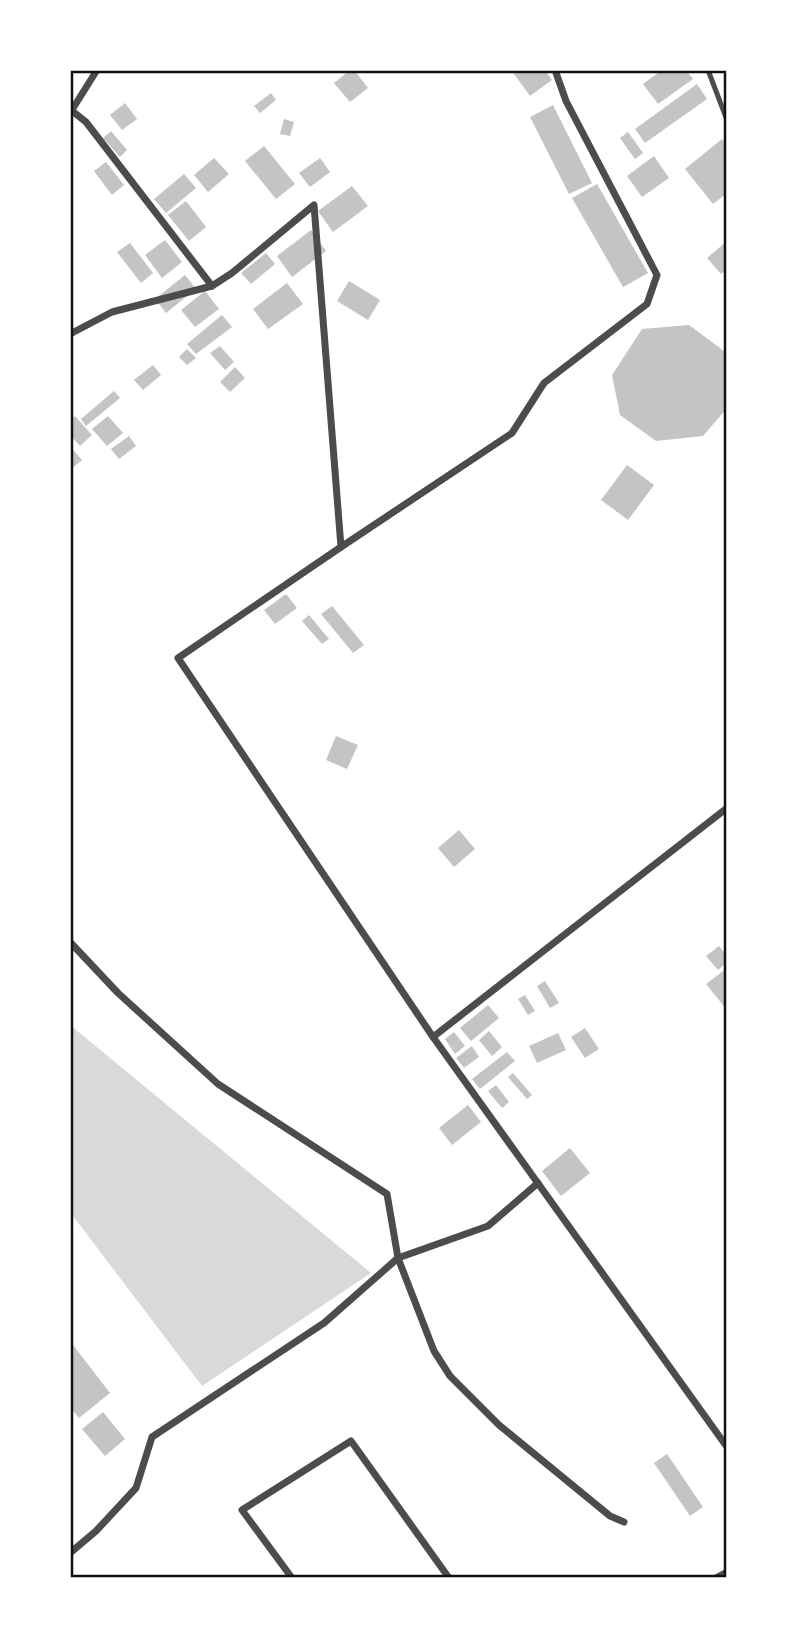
<svg xmlns="http://www.w3.org/2000/svg" width="797" height="1648" font-family="'Asap Condensed',sans-serif">
	<rect width="100%" height="100%" fill="#fff"/>
	<polygon fill="#d9d9d9" points="70,1025 371,1273 202,1386 70,1212"/>
	<g fill="#c4c4c4">
		<polygon points="350,70 354,70 368,88 350,102 334,83"/>
		<polygon points="511,70 545,70 552,80 530,96"/>
		<polygon points="662,70 686,70 693,79 658,104 643,84"/>
		<polygon points="697,84 707,99 645,143 635,129"/>
		<polygon points="271,93 276,100 260,113 254,106"/>
		<polygon points="125,103 137,119 122,130 110,115"/>
		<polygon points="553,105 592,183 569,194 530,117"/>
		<polygon points="284,119 294,122 290,136 280,134"/>
		<polygon points="111,131 127,150 120,157 103,138"/>
		<polygon points="628,132 643,153 635,159 620,138"/>
		<polygon points="722,139 727,145 727,193 713,204 685,169"/>
		<polygon points="264,146 295,184 276,199 245,161"/>
		<polygon points="654,156 669,178 642,197 627,176"/>
		<polygon points="214,158 229,174 208,192 194,175"/>
		<polygon points="320,158 330,172 310,187 299,173"/>
		<polygon points="106,162 124,185 112,195 94,171"/>
		<polygon points="184,174 196,188 166,213 154,199"/>
		<polygon points="597,184 648,273 623,287 572,198"/>
		<polygon points="352,186 368,206 333,232 318,211"/>
		<polygon points="186,201 206,227 189,241 168,215"/>
		<polygon points="311,230 326,251 292,277 277,256"/>
		<polygon points="165,240 182,262 162,278 145,255"/>
		<polygon points="727,241 727,269 721,274 707,258"/>
		<polygon points="130,243 153,273 141,283 117,252"/>
		<polygon points="266,253 275,264 251,284 241,273"/>
		<polygon points="185,275 196,289 166,313 155,299"/>
		<polygon points="349,281 380,300 368,320 337,301"/>
		<polygon points="287,283 303,304 268,329 253,309"/>
		<polygon points="205,291 219,309 195,327 181,310"/>
		<polygon points="222,315 232,327 196,354 187,344"/>
		<polygon points="689,325 724,351 727,408 703,436 656,441 620,415 612,375 642,329"/>
		<polygon points="220,346 234,362 225,370 210,353"/>
		<polygon points="187,349 196,358 187,365 179,357"/>
		<polygon points="153,365 161,375 143,390 134,380"/>
		<polygon points="235,367 245,378 230,392 220,382"/>
		<polygon points="114,391 120,398 86,426 81,419"/>
		<polygon points="75,416 92,435 80,446 70,435 70,421"/>
		<polygon points="108,416 123,433 107,446 92,429"/>
		<polygon points="129,436 136,446 119,459 111,449"/>
		<polygon points="70,446 82,460 70,470"/>
		<polygon points="627,465 654,485 628,520 601,500"/>
		<polygon points="286,594 297,608 275,624 264,610"/>
		<polygon points="332,606 364,645 353,653 321,614"/>
		<polygon points="309,615 329,639 322,644 302,621"/>
		<polygon points="336,736 358,745 347,769 326,760"/>
		<polygon points="459,830 475,849 454,867 438,848"/>
		<polygon points="719,946 727,956 727,962 718,970 706,956"/>
		<polygon points="727,968 727,1010 706,984"/>
		<polygon points="545,981 559,1003 550,1008 537,986"/>
		<polygon points="525,995 535,1011 528,1015 518,999"/>
		<polygon points="488,1005 499,1018 471,1041 460,1028"/>
		<polygon points="585,1028 599,1049 585,1058 571,1037"/>
		<polygon points="489,1031 502,1047 492,1056 479,1040"/>
		<polygon points="454,1032 465,1046 455,1054 445,1039"/>
		<polygon points="558,1033 566,1050 537,1063 529,1046"/>
		<polygon points="472,1046 479,1057 464,1068 456,1058"/>
		<polygon points="507,1052 515,1061 480,1089 472,1079"/>
		<polygon points="513,1073 532,1095 527,1099 508,1077"/>
		<polygon points="496,1085 509,1102 502,1108 488,1091"/>
		<polygon points="468,1105 481,1122 452,1145 439,1128"/>
		<polygon points="570,1148 590,1173 561,1196 542,1171"/>
		<polygon points="70,1341 110,1393 79,1418 70,1407"/>
		<polygon points="103,1412 125,1439 105,1456 82,1429"/>
		<polygon points="667,1454 703,1507 690,1516 654,1463"/>
	</g>
	<g fill="none" stroke-linecap="round" stroke-linejoin="round">
		<g stroke="#4c4c4c" stroke-width="5">
			<polyline points="708,70 727,120"/>
			<polyline points="714,1578 727,1571"/>
		</g>
		<g stroke="#4c4c4c" stroke-width="7">
			<polyline points="71,110 86,122 212,286"/>
			<polyline points="70,113 97,70"/>
			<polyline points="70,334 112,312 212,286 232,273 314,205 341,547 178,658 433,1037 727,1447"/>
			<polyline points="341,547 512,433 544,383 647,304 657,275 566,101 555,70"/>
			<polyline points="70,942 118,993 218,1084 387,1194 398,1258 434,1351 450,1376 499,1425 610,1516 624,1522"/>
			<polyline points="433,1037 727,808"/>
			<polyline points="70,1553 96,1531 136,1488 152,1437 324,1323 398,1258 488,1226 538,1183"/>
			<polyline points="292,1578 242,1510 351,1441 449,1578"/>
		</g>
	</g>
	<rect width="797" height="1648" fill="none" stroke="#ffffff" stroke-width="144"/>
	<rect x="72" y="72" width="653" height="1504" fill="none" stroke="#111" stroke-width="2.5"/>
</svg>
